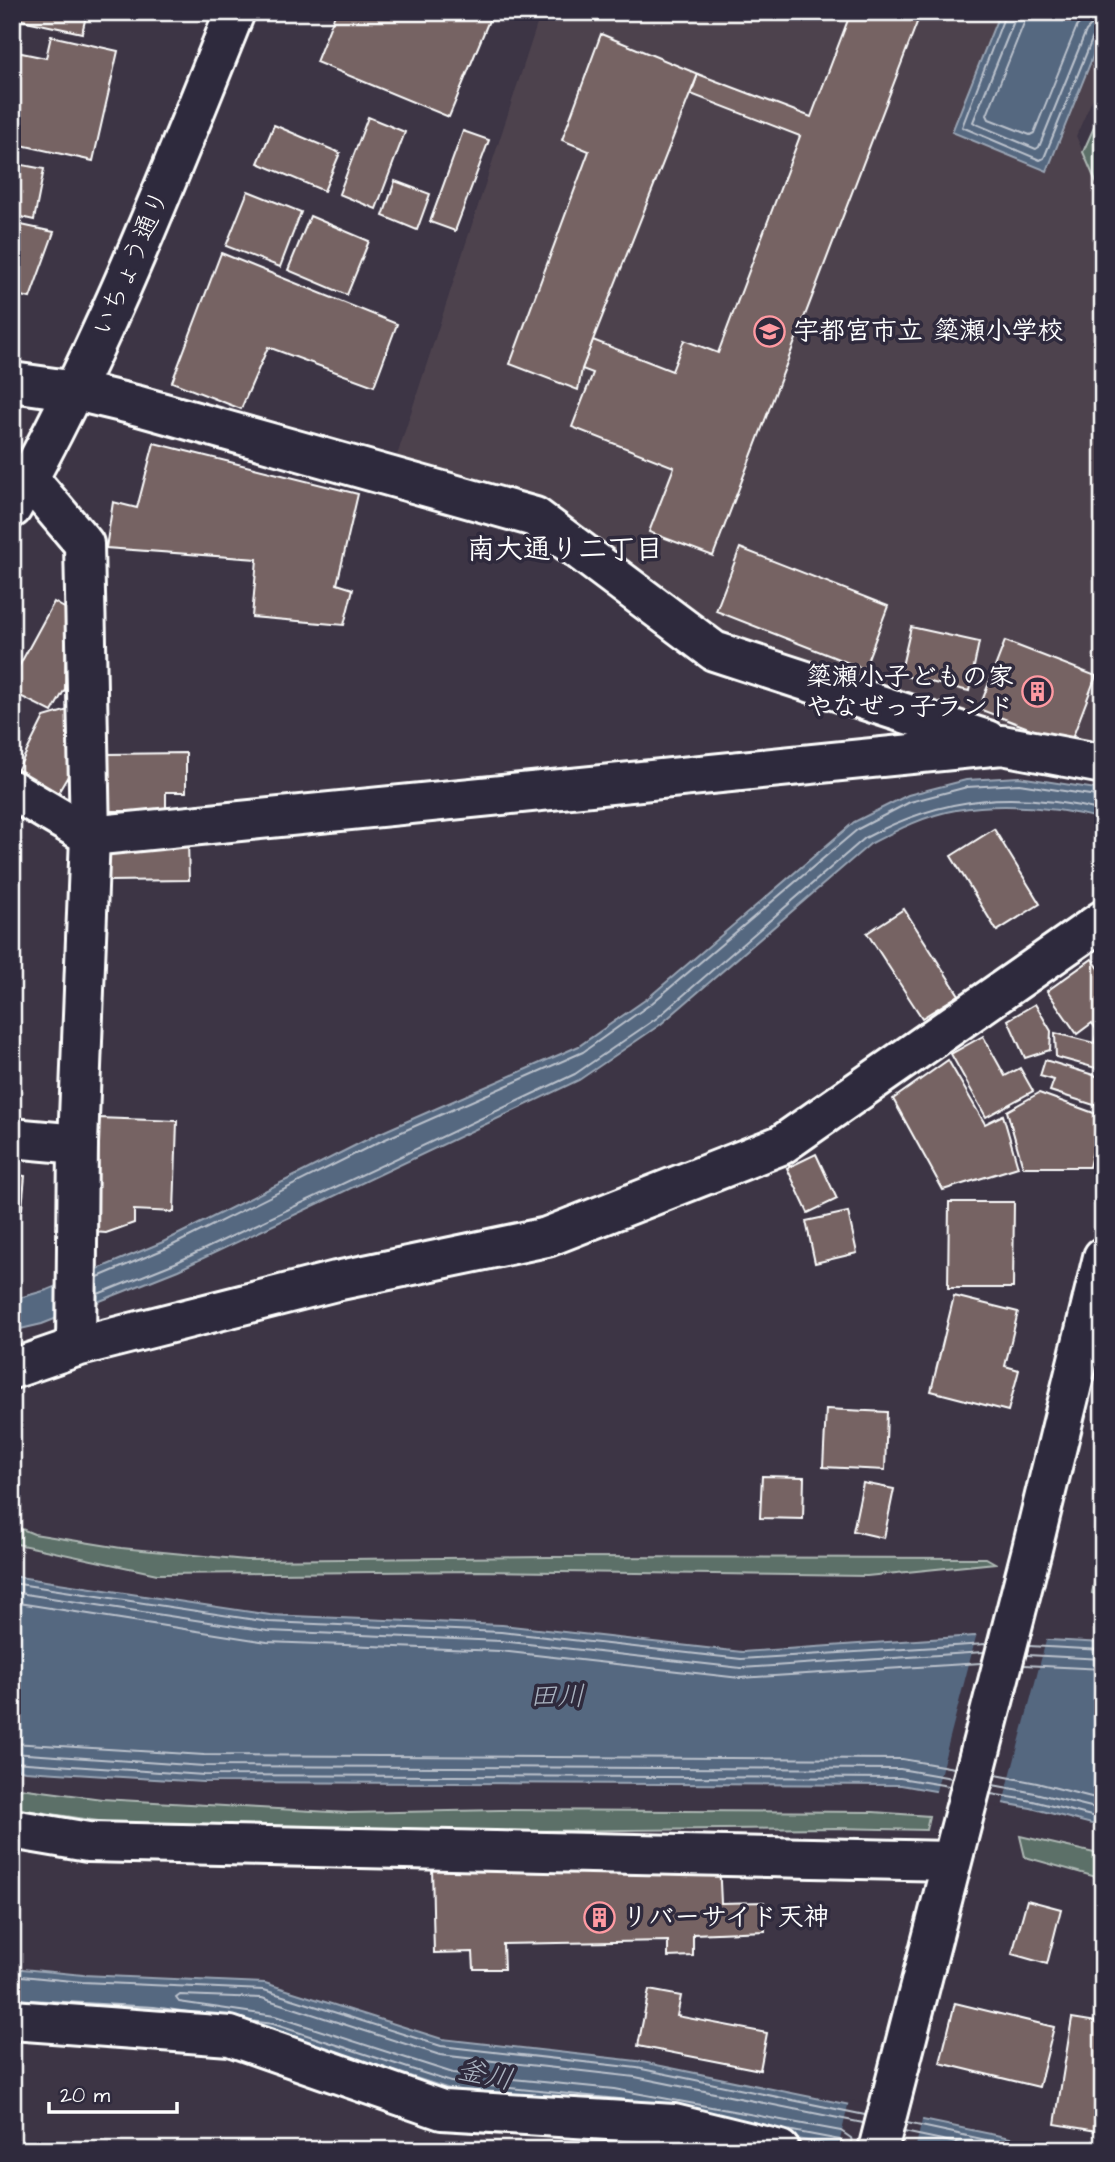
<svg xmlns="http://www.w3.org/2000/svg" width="1115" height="2162" font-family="'Architects Daughter','Klee One',sans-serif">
	<rect width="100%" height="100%" fill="#3d3545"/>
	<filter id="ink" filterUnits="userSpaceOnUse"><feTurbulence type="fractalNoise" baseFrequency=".0143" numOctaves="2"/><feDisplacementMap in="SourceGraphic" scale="14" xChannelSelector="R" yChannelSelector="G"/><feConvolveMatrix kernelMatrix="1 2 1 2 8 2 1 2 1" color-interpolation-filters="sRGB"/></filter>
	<g filter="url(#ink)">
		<polygon fill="#4e434e" points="541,12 1103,12 1103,75 1076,136 1103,198 1103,751 1014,733 725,639 559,507 394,465"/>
		<g fill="#5b6f67" stroke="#adb7b3" stroke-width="2">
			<polygon points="1103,107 1103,198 1083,152"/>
			<polygon points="12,1525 34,1534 121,1548 246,1560 549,1557 986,1558 995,1563 867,1576 478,1571 157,1574 12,1543"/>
			<polygon points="1098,1566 1103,1567 1103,1597 1092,1593"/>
			<polygon points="12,1787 102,1799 348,1813 500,1810 873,1812 929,1816 926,1830 836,1828 310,1833 105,1822 12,1808"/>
			<polygon points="1020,1836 1103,1855 1103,1879 1025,1857"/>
		</g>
		<g fill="#556780" stroke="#99a4b3" stroke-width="2">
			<polygon points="1000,12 1103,12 1103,31 1047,171 952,132"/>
			<path d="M1019,777L1103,790V819C1055,807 1005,802 956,810C926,815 897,830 870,844L661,1024L579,1080L178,1270L42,1324L12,1331V1300L47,1290L163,1242L378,1134L579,1046L648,998L854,822L908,795L966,780Z"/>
			<polygon points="12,1576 270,1615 502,1625 742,1652 974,1636 1103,1643 1103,1827 1031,1808 901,1785 203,1782 25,1771 12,1768"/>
			<polygon points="12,1968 83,1975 265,1983 442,2039 637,2061 1068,2150 855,2150 612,2104 450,2089 271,2031 12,2005"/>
		</g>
		<g fill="#3d3545">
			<polygon points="977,1633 1047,1637 1002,1807 935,1795"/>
			<polygon points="849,2101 923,2116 915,2150 838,2149"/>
		</g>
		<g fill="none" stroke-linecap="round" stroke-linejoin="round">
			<g stroke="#bbc2cc" stroke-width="2">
				<polyline points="1006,12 962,127 1040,160 1044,158 1093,37 1097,32 1103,32"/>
				<polyline points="1015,12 1014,21 973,122 976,124 1036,149 1039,147 1086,31 1093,24 1103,23"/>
				<polyline points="1025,12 1024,23 987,115 989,119 1030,135 1034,133 1077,26 1089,15 1103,12"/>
				<polyline points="98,1277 167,1248 381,1141 583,1052 652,1003 858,829 910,802 967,787 1019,784 1103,797"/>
				<path d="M98,1294L175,1263L575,1074L657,1018L865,838C946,795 1015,790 1103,811"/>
				<polyline points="12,1583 269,1622 501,1632 741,1659 986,1644"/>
				<polyline points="12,1592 268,1631 501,1641 741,1668 984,1652"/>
				<polyline points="12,1602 267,1642 500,1651 740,1678 981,1663"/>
				<polyline points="1029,1646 1103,1650"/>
				<polyline points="1027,1655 1103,1659"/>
				<polyline points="1024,1665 1103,1669"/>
				<polyline points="12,1743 204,1755 902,1759 954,1768"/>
				<polyline points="12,1753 204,1766 900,1769 952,1778"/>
				<polyline points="12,1762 204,1775 900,1778 949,1786"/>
				<polyline points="996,1775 1037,1783 1103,1800"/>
				<polyline points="993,1785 1035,1793 1103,1810"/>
				<polyline points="991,1794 1033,1801 1103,1819"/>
				<polyline points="12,1975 82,1982 264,1990 441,2046 637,2068 865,2115"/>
				<polyline points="12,1999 154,2007 188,2012"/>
				<polyline points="250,2021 273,2024 451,2082 628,2100"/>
				<polyline points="907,2123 1033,2150"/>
				<polyline points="782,2129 840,2140 844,2143 845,2150"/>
				<polyline points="904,2132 990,2150"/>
				<polyline points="854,2150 851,2138 841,2131 614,2089 453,2073 275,2016 179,2002 176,1998 180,1995 262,1998 440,2055 635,2077 863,2123"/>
			</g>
		</g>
		<g fill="#766363" stroke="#fff" stroke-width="2">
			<polygon points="12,12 87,12 82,33 12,18"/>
			<polygon points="336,12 489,12 492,13 449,117 316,62"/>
			<polygon points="851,12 921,12 713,556 649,532 674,467 572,427 593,373 582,369 593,340 672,371 684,340 718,353 800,136 691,94 698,74 811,117"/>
			<polygon points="601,34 698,74 593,340 582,369 578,390 510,364 589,151 562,140"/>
			<polygon points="51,36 118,51 93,161 12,143 12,51 46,58"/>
			<polygon points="368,117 405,132 376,209 339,194"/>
			<polygon points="274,125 340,153 324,191 258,163"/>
			<polygon points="463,131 489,140 455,231 430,222"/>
			<polygon points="12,163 44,169 34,220 12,215"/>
			<polygon points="395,181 430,194 417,230 383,216"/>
			<polygon points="248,191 301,212 280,267 226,246"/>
			<polygon points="310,216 369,241 347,295 288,270"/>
			<polygon points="12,223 54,232 30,298 12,294"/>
			<polygon points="221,253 397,324 374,386 268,347 241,409 172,382"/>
			<polygon points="12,315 17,316 12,337"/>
			<polygon points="154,443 358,494 337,584 353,589 344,625 252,617 257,559 106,548 113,502 137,508"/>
			<polygon points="740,548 888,606 864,669 716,611"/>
			<polygon points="54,602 66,609 65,689 52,712 12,692 12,679"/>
			<polygon points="911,627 979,642 969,691 900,675"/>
			<polygon points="1005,641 1096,676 1070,744 979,709"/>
			<polygon points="68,710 68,776 58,793 17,771 44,717"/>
			<polygon points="186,753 186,792 166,792 166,811 107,811 107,754"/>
			<polygon points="994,829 1040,904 997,931 951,856"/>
			<polygon points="188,840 189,880 109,881 109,852"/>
			<polygon points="904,909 959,995 922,1018 867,933"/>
			<polygon points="1092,959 1103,974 1103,1029 1098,1032 1092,1023 1077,1034 1047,991"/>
			<polygon points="1035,1004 1051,1031 1050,1050 1025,1058 1008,1020"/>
			<polygon points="1055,1033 1094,1043 1096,1036 1103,1035 1103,1070 1056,1057"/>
			<polygon points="983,1036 1005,1076 1020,1068 1033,1091 986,1117 951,1054"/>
			<polygon points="948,1060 985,1124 1003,1115 1018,1167 943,1190 893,1099"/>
			<polygon points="1045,1060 1103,1078 1097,1106 1050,1091 1054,1080 1040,1076"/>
			<polygon points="1039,1093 1102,1116 1089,1167 1023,1167 1007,1111"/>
			<polygon points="98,1118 177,1121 174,1212 134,1210 134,1223 106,1233 94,1232"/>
			<polygon points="816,1154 837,1199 808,1213 787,1168"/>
			<polygon points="12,1161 15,1161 13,1174 25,1176 22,1209 12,1208"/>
			<polygon points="949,1202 1014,1202 1013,1288 948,1288"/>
			<polygon points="848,1212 857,1253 815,1263 806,1221"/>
			<polygon points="954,1296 1018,1312 1005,1366 1019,1370 1008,1411 931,1391"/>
			<polygon points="826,1409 887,1412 885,1470 823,1467"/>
			<polygon points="762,1476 804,1477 803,1519 760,1518"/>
			<polygon points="863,1483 894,1489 884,1538 853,1531"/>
			<polygon points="719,1861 721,1903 764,1902 765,1931 693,1934 693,1956 668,1957 668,1941 503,1944 504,1969 474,1969 473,1952 434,1953 432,1867"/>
			<polygon points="1027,1900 1061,1909 1047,1964 1012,1954"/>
			<polygon points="649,1990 681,1996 677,2016 767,2033 760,2070 638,2046"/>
			<polygon points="955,2003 1054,2027 1039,2087 940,2063"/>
			<polygon points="1072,2018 1103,2023 1103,2132 1055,2124"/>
		</g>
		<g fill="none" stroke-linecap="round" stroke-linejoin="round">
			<defs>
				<g id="street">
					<polyline points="12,382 76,391 139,406 535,517 714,651 987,740"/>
					<polyline points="29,479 84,544 90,836 78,1144 76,1347"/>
					<polyline points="12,790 90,836 1002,745 1103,764"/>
					<polyline points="12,1138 78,1144"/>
					<polyline points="12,1369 76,1347 336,1281 547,1237 781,1145 1103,920"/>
					<polyline points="12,1829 88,1842 951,1861"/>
					<polyline points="12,2020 230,2036 442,2110 674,2124 780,2150"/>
				</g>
				<g id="secondary">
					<path d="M12,508C102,350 167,180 235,12"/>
					<polyline points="878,2150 1031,1553 1103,1257"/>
				</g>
			</defs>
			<use href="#street" stroke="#fff" stroke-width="44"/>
			<use href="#secondary" stroke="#fff" stroke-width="44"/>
			<use href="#street" stroke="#2f2a3d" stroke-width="38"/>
			<use href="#secondary" stroke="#2f2a3d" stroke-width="38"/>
		</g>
	</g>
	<defs>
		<symbol id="school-ring" viewBox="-11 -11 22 22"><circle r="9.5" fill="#2f2a3d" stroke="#ff9aa2" stroke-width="1.5"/><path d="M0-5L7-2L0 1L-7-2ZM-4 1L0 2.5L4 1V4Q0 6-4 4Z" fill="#ff9aa2"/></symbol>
		<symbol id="building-ring" viewBox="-11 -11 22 22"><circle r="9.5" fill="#2f2a3d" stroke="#ff9aa2" stroke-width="1.5"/><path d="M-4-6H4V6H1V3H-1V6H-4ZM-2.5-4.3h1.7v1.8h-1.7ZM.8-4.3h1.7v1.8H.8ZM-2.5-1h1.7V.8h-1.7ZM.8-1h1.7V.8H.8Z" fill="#ff9aa2"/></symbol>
	</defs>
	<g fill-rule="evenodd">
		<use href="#school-ring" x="752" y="314" width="35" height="35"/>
		<use href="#building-ring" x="1020" y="674" width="35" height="35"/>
		<use href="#building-ring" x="582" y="1900" width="35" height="35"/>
	</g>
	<g text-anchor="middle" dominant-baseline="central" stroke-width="7" stroke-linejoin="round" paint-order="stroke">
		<g font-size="26" fill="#fff" stroke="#2f2a3d">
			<text transform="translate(131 263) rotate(-67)">いちょう通り</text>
		</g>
		<g font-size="26" font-weight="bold" fill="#fff" stroke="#2f2a3d" text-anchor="start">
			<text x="793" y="331">宇都宮市立 簗瀬小学校</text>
			<text x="1014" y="677" text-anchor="end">簗瀬小子どもの家<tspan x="1014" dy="30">やなぜっ子ランド</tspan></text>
			<text x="622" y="1917">リバーサイド天神</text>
		</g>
		<g font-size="28" font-weight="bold" fill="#fff" stroke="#2f2a3d">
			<text x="565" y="549">南大通り二丁目</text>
		</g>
		<g font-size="28" font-style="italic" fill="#aab3c0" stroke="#2f2a3d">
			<text x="557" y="1696">田川</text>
			<text transform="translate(485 2075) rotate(12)">釜川</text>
		</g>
	</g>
	<rect width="1115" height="2162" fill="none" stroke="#2f2a3d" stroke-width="42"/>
	<rect x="21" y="21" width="1073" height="2120" fill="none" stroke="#fff" stroke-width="2.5" filter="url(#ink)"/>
	<path d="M49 2102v10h128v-10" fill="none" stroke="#ffffff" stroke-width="3.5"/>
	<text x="60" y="2102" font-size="21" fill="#ffffff" stroke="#2f2a3d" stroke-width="5" paint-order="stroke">20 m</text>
</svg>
